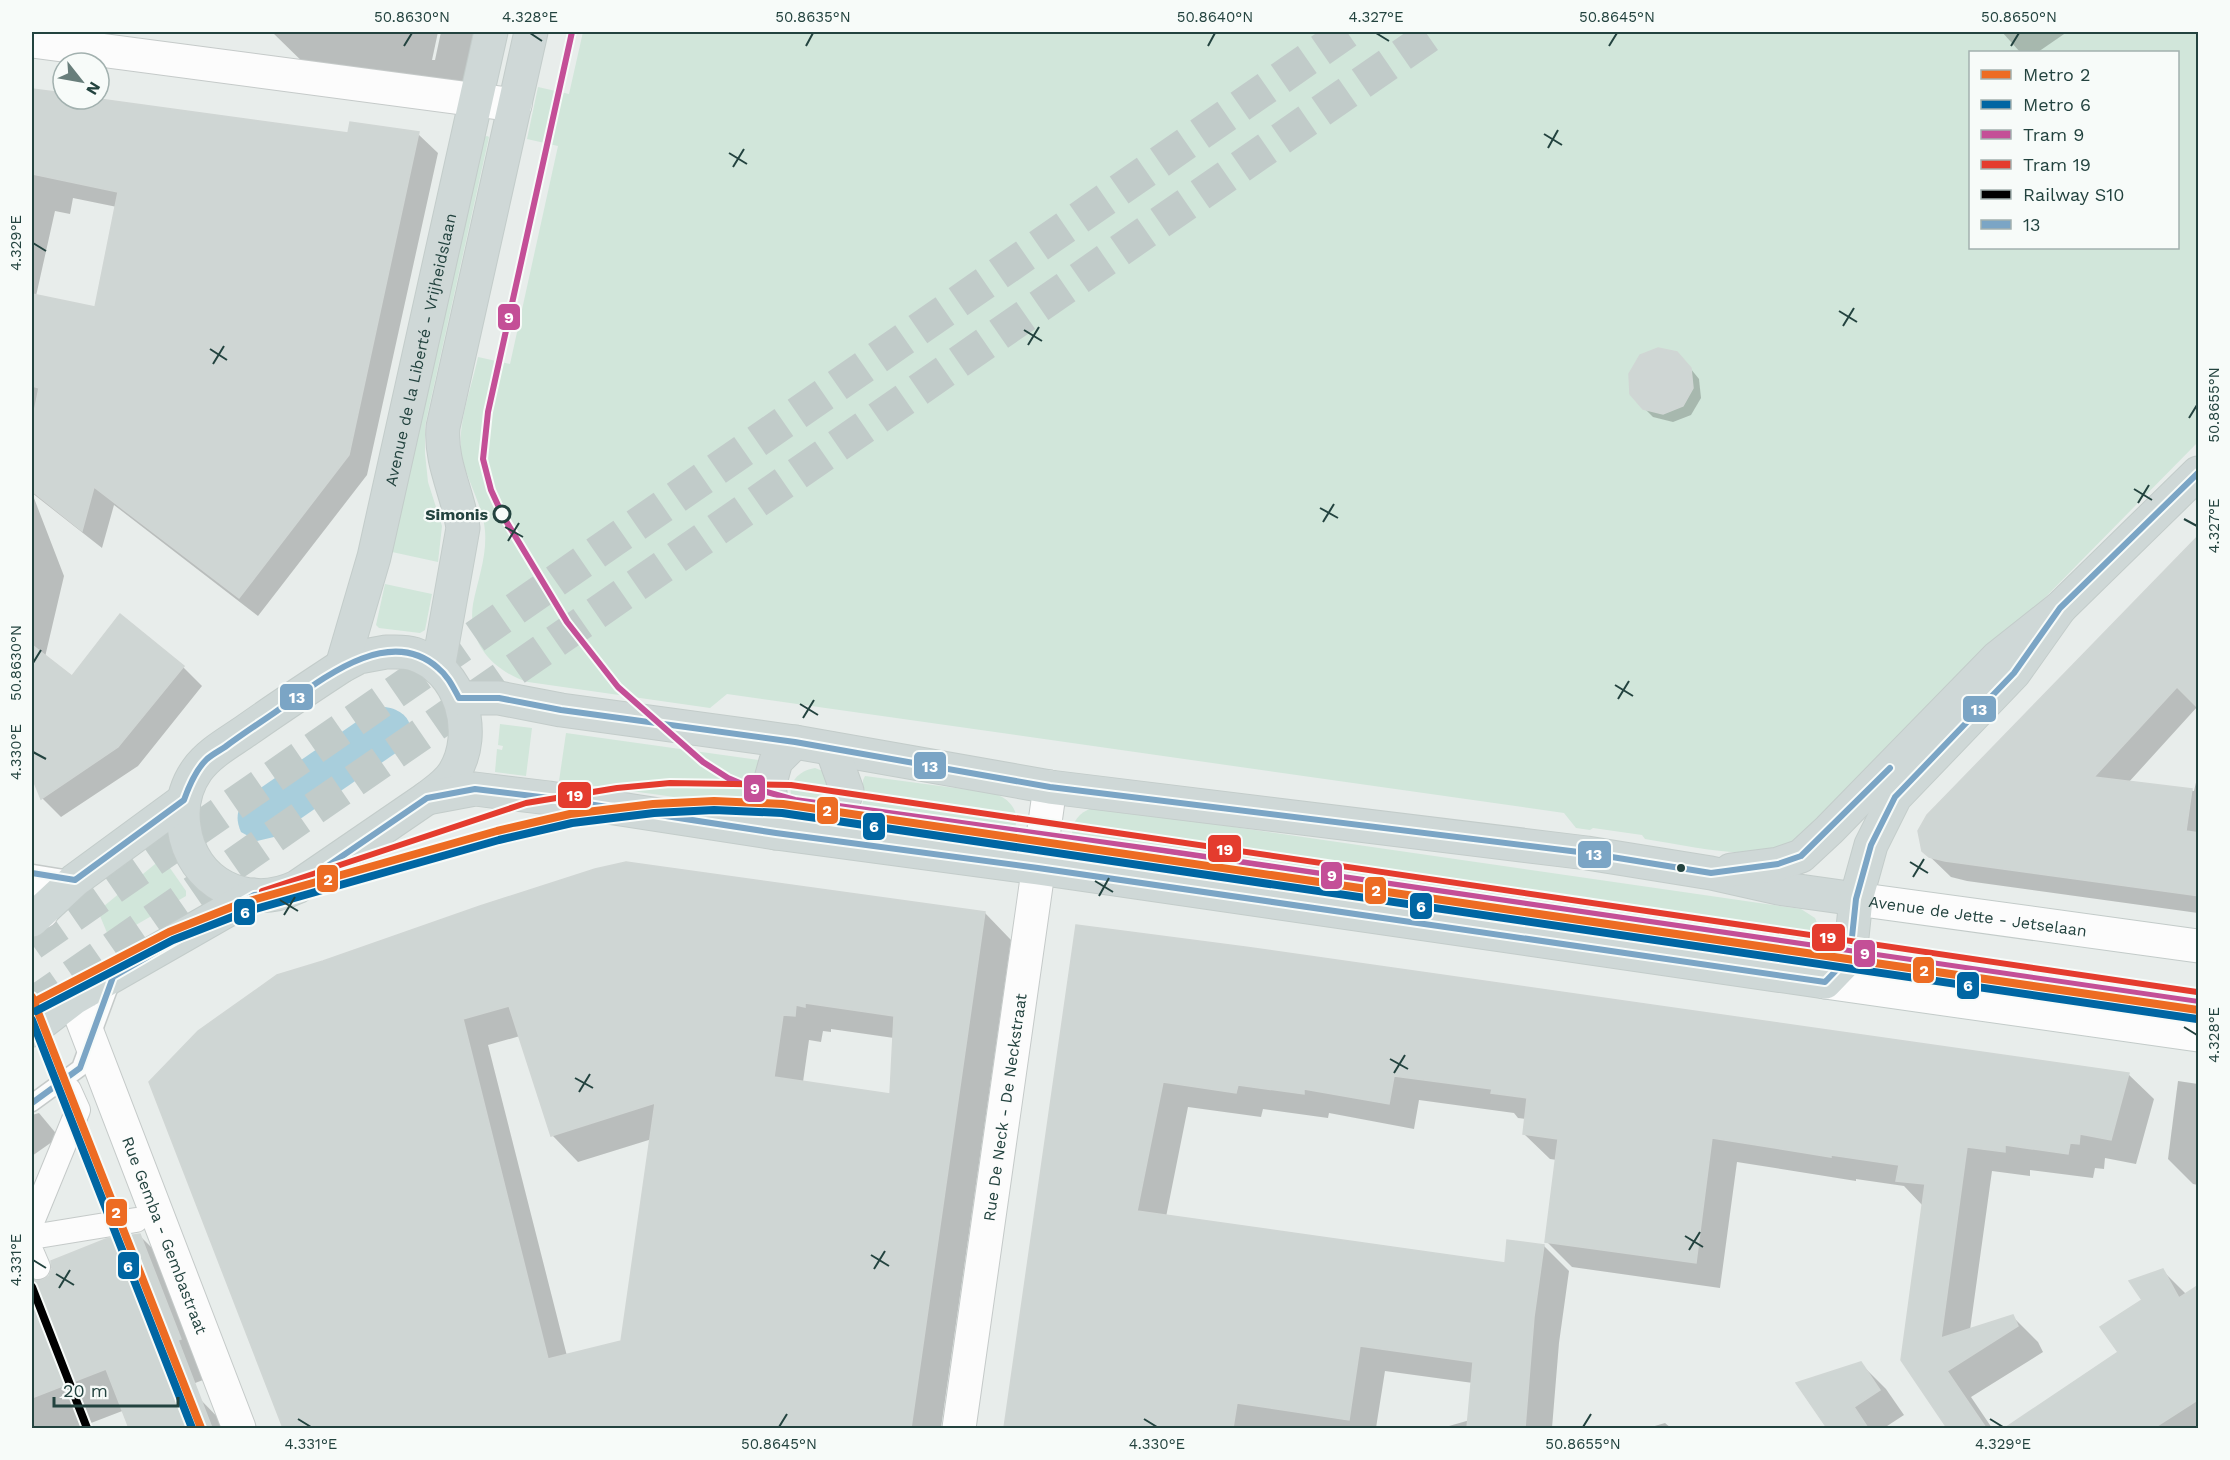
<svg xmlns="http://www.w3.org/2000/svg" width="2230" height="1460" font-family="'Work Sans',sans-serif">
	<rect width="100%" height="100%" fill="#e8edeb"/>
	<g fill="#d1e6da" fill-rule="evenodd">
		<path d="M583,32H2198V442L1827,819C1812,831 1794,846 1775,850C1736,858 1684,845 1645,839L1642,835L1593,828L1590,830L1576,828L1564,813L727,694L710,708L528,682C493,671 467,643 473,604C478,579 487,556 485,531C483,505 467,482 462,456C456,428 472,386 478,357L510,364L558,146L527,139L538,87L569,94ZM1970,52H2178V248H1970Z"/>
		<polygon points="487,136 489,137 425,426 425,453 428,482 442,526 438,562 392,552 484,137"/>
		<polygon points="385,584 432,594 425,630 420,633 379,628 376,625"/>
		<polygon points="500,724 532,728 526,776 495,772 497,749 502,750 503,746 498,745"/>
		<polygon points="566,733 766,761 761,809 559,781"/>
		<path d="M815,768L823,771L835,781L824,813C790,827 774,775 815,768Z"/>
		<path d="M865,776L993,793C1020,801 1027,831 997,842L864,824L857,819L863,802V780Z"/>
		<path d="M1092,808H1102L1801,909L1815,918C1824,936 1816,953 1795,955L1098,857L1079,849L1072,835C1072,821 1079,813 1092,808Z"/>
		<polygon points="160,860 165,861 186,891 186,896 110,940 98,911"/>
	</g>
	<path fill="#a8cedc" d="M385,707C408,710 419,729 403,748L274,837L257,841L241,832C235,818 237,809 246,798L375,709Z"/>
	<g fill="#0003" fill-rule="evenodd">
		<polygon points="139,32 152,32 152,34"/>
		<polygon points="272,32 438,32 432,60 435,60 441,32 494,32 480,97 314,73"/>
		<polygon points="2002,32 2067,32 2038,52 2020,52"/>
		<path d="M32,90L63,95V99H93L350,135L418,134L438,153L367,475L258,616L114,505L102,548L32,493ZM73,198L117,207L96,309L36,296L55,211L70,214Z"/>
		<polygon points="1686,363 1699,379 1701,398 1691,415 1673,422 1653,417 1644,408"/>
		<polygon points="32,493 64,576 45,657 72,678 183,667 202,686 138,766 61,817 42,798 32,772"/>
		<polygon points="2198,537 2198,706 2128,783 2194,791 2197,778 2198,779 2198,913 1967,881 1951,877 1923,850"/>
		<path d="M985,913L1011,940L941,1428H284L151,1082L199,1032ZM831,1029L894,1038L891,1095L803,1082L809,1040L821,1042L823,1031L831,1032ZM520,1036L552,1135L578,1162L652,1139L623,1342L567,1356L488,1045Z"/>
		<polygon points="1078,926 2128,1074 2154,1099 2136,1164 2105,1158 2104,1169 2095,1168 2093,1178 2030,1170 2030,1176 1992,1171 1970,1330 2013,1317 2038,1342 2043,1352 1971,1397 1992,1428 1949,1428 1903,1360 1923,1206 1904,1186 1856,1179 1856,1181 1737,1162 1720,1288 1572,1267 1546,1241 1557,1160 1550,1159 1524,1134 1526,1119 1518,1118 1514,1113 1419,1100 1414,1129 1329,1113 1328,1118 1263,1109 1261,1117 1188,1107 1166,1217 1506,1265 1544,1246 1569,1271 1559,1343 1552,1428 1442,1428 1470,1420 1473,1383 1385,1371 1376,1428 1006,1428"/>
		<polygon points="2178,1081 2198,1084 2198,1185 2193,1184 2168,1159"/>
		<polygon points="39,1113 59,1137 32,1156 32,1115"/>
		<polygon points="139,1235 175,1271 216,1375 78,1428 32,1428 32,1281 44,1282"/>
		<polygon points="2162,1270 2186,1294 2198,1286 2198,1428 2009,1428 2120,1353 2144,1301"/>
		<polygon points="1861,1364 1886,1389 1904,1415 1884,1428 1829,1428 1798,1383"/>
		<polygon points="199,1398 228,1428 131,1428 130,1426"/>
		<polygon points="1665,1423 1671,1428 1648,1428"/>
	</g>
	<g fill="#cfd6d4" stroke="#d0d6d4" stroke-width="1.5" fill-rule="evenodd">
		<polygon points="32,89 63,93 63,99 99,99 348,133 350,122 419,132 349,455 239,598 94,487 82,531 32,491 32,422 39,388 32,386 32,294 95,307 118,192 32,174"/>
		<polygon points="1658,348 1677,352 1691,368 1693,388 1683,406 1663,414 1643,409 1630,394 1629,374 1640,355"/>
		<polygon points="2199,535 2199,709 2177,687 2094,777 2192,789 2186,831 2199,833 2199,896 1945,861 1929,857 1922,851 1918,831 1927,815"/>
		<polygon points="120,614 184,666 118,747 41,799 32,777 32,645 72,676"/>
		<path d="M626,862L985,912L911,1428H283L149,1082L198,1031L277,975L323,961L480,906L595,869ZM805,1003L894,1016L890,1094L774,1077L783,1015L795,1016L796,1005L805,1007ZM509,1006L551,1136L655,1103L621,1341L548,1359L463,1019Z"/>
		<polygon points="1076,925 1245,947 2129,1073 2111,1140 2080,1134 2079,1144 2070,1143 2068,1154 2005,1145 2005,1152 1967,1147 1941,1338 2013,1315 2018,1326 1947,1371 1986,1428 1947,1428 1901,1360 1925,1184 1896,1181 1899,1165 1831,1155 1831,1157 1712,1138 1696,1263 1545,1242 1558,1139 1523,1134 1527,1098 1491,1093 1492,1089 1394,1076 1389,1104 1304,1089 1304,1094 1238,1085 1236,1093 1163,1082 1137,1211 1505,1263 1507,1240 1544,1245 1534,1317 1525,1428 1467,1428 1473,1362 1360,1346 1349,1420 1237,1403 1233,1428 1004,1428"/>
		<polygon points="140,1234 181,1339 178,1340 212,1428 129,1428 106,1369 32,1398 32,1279 43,1280 49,1276 52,1269 51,1261 106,1239"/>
		<polygon points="2163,1269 2179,1298 2199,1285 2199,1399 2154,1428 2005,1428 2118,1352 2100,1327 2142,1300 2129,1281"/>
		<polygon points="1861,1362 1880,1390 1854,1407 1868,1428 1827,1428 1796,1383"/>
	</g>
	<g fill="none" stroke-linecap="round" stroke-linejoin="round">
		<g stroke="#c1cbc9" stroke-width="33" stroke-dasharray="33 16" stroke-linecap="butt">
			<polyline points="32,944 1347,32"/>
			<polyline points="32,1004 1435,32"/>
		</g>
		<defs>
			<g id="service">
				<polyline points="32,873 75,880"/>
				<polyline points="32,1103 80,1068 113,978"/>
			</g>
			<g id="pedestrian">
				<polyline points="32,1222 78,1110 69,1090"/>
				<polyline points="32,1237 136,1220"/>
				<polyline points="32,1253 38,1267"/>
			</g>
			<g id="minor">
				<polyline points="32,41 515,105"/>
				<polyline points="32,882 42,912"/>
				<path id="s1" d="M74,998L239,1428"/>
				<path id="s2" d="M959,1428L1050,787"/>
			</g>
			<g id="secondary">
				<path id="s3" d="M1856,899L2198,946"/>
				<polyline points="1825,982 2198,1035"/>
			</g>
			<g id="primary">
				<path d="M386,652C395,652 405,651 414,654C461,669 479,733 454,773C447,784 436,791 427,798L297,887C247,911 191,883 184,827C181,807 185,787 197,770C209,753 230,742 247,730C278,708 310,687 342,666L359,657Z"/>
				<path id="s4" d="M342,666L374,557L491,32"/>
				<path d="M438,668L463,528C458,493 440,463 443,427L531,32"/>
				<polyline points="459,698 499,698 561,710 795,742 1050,787 1587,853 1711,873 1778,888 1856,899"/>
				<polyline points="427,798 475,789 549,798 776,833 1038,868 1825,982 1850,956 1856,899 1871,845 1895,797 2014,673 2060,608"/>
				<polyline points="776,833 769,786 776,761 795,742"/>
				<polyline points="823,838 836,823 847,791 832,749"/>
				<polyline points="1731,870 1778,864 1801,856 1829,830 1997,658 2060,608 2198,473"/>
				<polyline points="32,920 75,880 184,800"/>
				<polyline points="32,1030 74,998 254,895"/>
			</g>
		</defs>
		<use href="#service" stroke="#c5cac9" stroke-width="19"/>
		<use href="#pedestrian" stroke="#c5cac9" stroke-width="26"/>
		<use href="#minor" stroke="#c5cac9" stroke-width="35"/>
		<use href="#secondary" stroke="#c3cbc9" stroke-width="35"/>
		<use href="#primary" stroke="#c3ccca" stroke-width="35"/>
		<use href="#service" stroke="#fcfcfc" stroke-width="16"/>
		<use href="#pedestrian" stroke="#fcfcfc" stroke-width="24"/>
		<use href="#minor" stroke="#fcfcfc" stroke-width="33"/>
		<use href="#secondary" stroke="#fcfcfc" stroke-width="33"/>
		<use href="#primary" stroke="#cfd8d7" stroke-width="33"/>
		<defs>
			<g id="bus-1">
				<path d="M32,873L75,880L184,800C189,786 195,771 206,760C211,755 219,751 225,747C241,735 258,724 274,713C316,684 387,622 438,668C448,676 453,687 459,698H499L561,710L795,742L1050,787L1587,853L1711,873L1778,864L1801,856L1890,768"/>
				<polyline points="32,1103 80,1068 113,977 254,895 286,892 297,887 427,798 475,789 549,798 776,833 1038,868 1825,982 1850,956 1856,899 1871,845 1895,797 2014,673 2060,608 2198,473"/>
			</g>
		</defs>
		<use href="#bus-1" stroke="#f7fbf9" stroke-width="10"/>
		<use href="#bus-1" stroke="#7ba5c5" stroke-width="6"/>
		<defs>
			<polyline id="rail-1" points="32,1287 87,1428"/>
		</defs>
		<use href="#rail-1" stroke="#f7fbf9" stroke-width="12"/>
		<use href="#rail-1" stroke="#000" stroke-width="8"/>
		<defs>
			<polyline id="tram-1" points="572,32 488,412 483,459 491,490 503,516 567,622 618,687 703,762 728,778 749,787 795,800 1165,851 2198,1002"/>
			<polyline id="tram-2" points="262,891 526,803 617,788 670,783 791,785 2197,992"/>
		</defs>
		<use href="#tram-1" stroke="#f7fbf9" stroke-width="10"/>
		<use href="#tram-2" stroke="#f7fbf9" stroke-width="10"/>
		<use href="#tram-1" stroke="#c44f97" stroke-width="6"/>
		<use href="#tram-2" stroke="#e43c2e" stroke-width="6"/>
		<defs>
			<g id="metro-1">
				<polyline points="32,997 201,1428"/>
				<polyline points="32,1003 169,932 242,903 497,831 570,814 653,804 714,801 783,804 2198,1010"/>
			</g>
			<g id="metro-2">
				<polyline points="36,1011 173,940 245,912 499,840 572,823 654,813 714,810 782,813 2197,1019"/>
				<polyline points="32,1020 192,1428"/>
			</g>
		</defs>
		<use href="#metro-1" stroke="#f7fbf9" stroke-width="12"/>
		<use href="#metro-2" stroke="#f7fbf9" stroke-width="12"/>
		<use href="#metro-1" stroke="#ed6c23" stroke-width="8"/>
		<use href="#metro-2" stroke="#0066a3" stroke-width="8"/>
	</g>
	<path fill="none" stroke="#23433f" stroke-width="2" d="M530,33L542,41M1376,33L1389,41M404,46L412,33M806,46L813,33M1208,46L1215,33M1609,46L1617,33M2011,46L2019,33M1544,134L1562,145M1548,148L1558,130M729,153L747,164M733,167L744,149M33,243L46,251M1839,311L1857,322M1843,326L1854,308M1024,330L1042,341M1028,345L1039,327M210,349L227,360M213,364L224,346M2189,418L2197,405M2134,489L2152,500M2138,503L2149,485M1320,508L1338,518M2184,519L2197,526M1323,522L1334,504M505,527L523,537M508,541L519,523M33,663L41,650M1615,685L1633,696M1618,699L1629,681M800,704L818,715M803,718L814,700M33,752L46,759M1910,862L1928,873M1913,877L1924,859M1095,881L1113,892M1099,896L1109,878M280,900L298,911M284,915L295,897M2184,1027L2197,1035M1390,1059L1408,1069M1394,1073L1405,1055M575,1078L593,1088M579,1092L590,1074M1685,1236L1703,1247M1689,1250L1700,1232M871,1255L889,1266M33,1260L46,1268M874,1269L885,1251M56,1274L74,1285M59,1288L70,1270M298,1419L311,1427M1144,1419L1157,1427M1990,1419L2003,1427M779,1427L787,1414M1583,1427L1591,1414"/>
	<circle fill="#f7fbf9" stroke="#23433f" stroke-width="3" cx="502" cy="514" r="8"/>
	<circle fill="#23433f" stroke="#f7fbf9" stroke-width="2" cx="1681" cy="868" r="5"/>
	<g text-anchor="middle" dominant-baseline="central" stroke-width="4.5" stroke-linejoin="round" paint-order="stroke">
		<g font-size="16" fill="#23433f" stroke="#f7fbf9">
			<text stroke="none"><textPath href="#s4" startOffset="326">Avenue de la Liberté - Vrijheidslaan</textPath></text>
			<text stroke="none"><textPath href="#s3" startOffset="123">Avenue de Jette - Jetselaan</textPath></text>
			<text stroke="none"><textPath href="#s2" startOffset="324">Rue De Neck - De Neckstraat</textPath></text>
			<text stroke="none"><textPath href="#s1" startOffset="254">Rue Gemba - Gembastraat</textPath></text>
		</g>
		<g font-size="16" font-weight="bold" fill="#23433f" stroke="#f7fbf9" text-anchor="end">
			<text x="488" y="514">Simonis</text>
		</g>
	</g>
	<g stroke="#f7fbf9" stroke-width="2">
		<rect x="497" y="303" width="24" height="28" rx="6" fill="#c44f97"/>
		<rect x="279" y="683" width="35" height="28" rx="6" fill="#7ba5c5"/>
		<rect x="1962" y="695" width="35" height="28" rx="6" fill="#7ba5c5"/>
		<rect x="913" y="751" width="34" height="29" rx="6" fill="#7ba5c5"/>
		<rect x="743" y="774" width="23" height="29" rx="6" fill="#c44f97"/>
		<rect x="557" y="781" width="35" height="28" rx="6" fill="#e43c2e"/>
		<rect x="816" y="796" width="23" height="29" rx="6" fill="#ed6c23"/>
		<rect x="862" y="812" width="24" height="29" rx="6" fill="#0066a3"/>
		<rect x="1207" y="834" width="35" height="29" rx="6" fill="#e43c2e"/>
		<rect x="1577" y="840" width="35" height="29" rx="6" fill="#7ba5c5"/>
		<rect x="1320" y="861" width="23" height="29" rx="6" fill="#c44f97"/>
		<rect x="316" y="864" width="23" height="29" rx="6" fill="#ed6c23"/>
		<rect x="1364" y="876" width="23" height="29" rx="6" fill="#ed6c23"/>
		<rect x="1409" y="892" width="24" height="28" rx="6" fill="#0066a3"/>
		<rect x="233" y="898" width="23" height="28" rx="6" fill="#0066a3"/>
		<rect x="1811" y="923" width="35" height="29" rx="6" fill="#e43c2e"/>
		<rect x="1853" y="939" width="23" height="29" rx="6" fill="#c44f97"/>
		<rect x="1912" y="956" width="23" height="28" rx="6" fill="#ed6c23"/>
		<rect x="1956" y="971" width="24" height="29" rx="6" fill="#0066a3"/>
		<rect x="105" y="1198" width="23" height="29" rx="6" fill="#ed6c23"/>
		<rect x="117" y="1251" width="23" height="29" rx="6" fill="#0066a3"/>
	</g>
	<g font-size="16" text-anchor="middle" font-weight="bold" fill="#fff">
		<text x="509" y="323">9</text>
		<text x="297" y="703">13</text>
		<text x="1979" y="715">13</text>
		<text x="930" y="772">13</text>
		<text x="755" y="794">9</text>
		<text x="575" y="801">19</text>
		<text x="827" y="816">2</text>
		<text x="874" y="832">6</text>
		<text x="1225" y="855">19</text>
		<text x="1594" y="860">13</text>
		<text x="1332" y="881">9</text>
		<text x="328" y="885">2</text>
		<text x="1376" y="896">2</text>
		<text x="1421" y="912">6</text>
		<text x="245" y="918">6</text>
		<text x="1828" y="943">19</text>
		<text x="1865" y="959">9</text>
		<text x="1924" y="976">2</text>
		<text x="1968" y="991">6</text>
		<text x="116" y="1218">2</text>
		<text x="128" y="1272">6</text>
	</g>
	<rect width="2230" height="1460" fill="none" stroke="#f7fbf9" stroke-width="66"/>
	<rect x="1969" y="51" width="210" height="198" fill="#f7fbf9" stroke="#a2b1af" stroke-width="1.5"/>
	<rect x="1981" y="70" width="30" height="9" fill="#ed6c23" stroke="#a2b1af" stroke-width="1.5"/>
	<text x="2023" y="81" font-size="18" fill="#23433f">Metro 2</text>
	<rect x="1981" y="100" width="30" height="9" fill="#0066a3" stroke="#a2b1af" stroke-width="1.5"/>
	<text x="2023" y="111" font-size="18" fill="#23433f">Metro 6</text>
	<rect x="1981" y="130" width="30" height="9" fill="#c44f97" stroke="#a2b1af" stroke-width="1.5"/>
	<text x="2023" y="141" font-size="18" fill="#23433f">Tram 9</text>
	<rect x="1981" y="160" width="30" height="9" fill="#e43c2e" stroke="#a2b1af" stroke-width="1.5"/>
	<text x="2023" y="171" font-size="18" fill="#23433f">Tram 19</text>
	<rect x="1981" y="190" width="30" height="9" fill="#000000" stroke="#a2b1af" stroke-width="1.5"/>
	<text x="2023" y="201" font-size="18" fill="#23433f">Railway S10</text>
	<rect x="1981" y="220" width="30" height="9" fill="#7ba5c5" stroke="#a2b1af" stroke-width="1.5"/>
	<text x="2023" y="231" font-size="18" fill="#23433f">13</text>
	<g transform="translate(81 81) rotate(121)"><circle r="28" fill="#f7fbf9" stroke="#a2b1af" stroke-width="1.5"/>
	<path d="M0-4.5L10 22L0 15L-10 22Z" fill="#687e7b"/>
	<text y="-9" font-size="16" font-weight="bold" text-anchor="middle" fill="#23433f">N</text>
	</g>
	<path d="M54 1397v9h124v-9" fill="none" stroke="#23433f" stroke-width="3"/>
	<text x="63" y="1397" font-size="18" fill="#23433f" stroke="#f7fbf9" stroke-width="4.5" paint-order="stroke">20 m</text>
	<rect x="33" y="33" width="2164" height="1394" fill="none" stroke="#23433f" stroke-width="2"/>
	<g font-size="15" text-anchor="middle" fill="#23433f">
		<text x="412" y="22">50.8630°N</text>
		<text x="530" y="22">4.328°E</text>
		<text x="813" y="22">50.8635°N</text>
		<text x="1215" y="22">50.8640°N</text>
		<text x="1376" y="22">4.327°E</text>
		<text x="1617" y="22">50.8645°N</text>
		<text x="2019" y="22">50.8650°N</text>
		<text transform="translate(16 243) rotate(-90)" y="5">4.329°E</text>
		<text transform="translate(2214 405) rotate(-90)" y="5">50.8655°N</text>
		<text transform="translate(2214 526) rotate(-90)" y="5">4.327°E</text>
		<text transform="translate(16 663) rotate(-90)" y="5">50.8630°N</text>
		<text transform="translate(16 752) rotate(-90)" y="5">4.330°E</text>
		<text transform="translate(2214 1035) rotate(-90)" y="5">4.328°E</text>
		<text transform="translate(16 1260) rotate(-90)" y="5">4.331°E</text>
		<text x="311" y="1449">4.331°E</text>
		<text x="779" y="1449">50.8645°N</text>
		<text x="1157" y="1449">4.330°E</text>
		<text x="1583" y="1449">50.8655°N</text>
		<text x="2003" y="1449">4.329°E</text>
	</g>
</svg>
